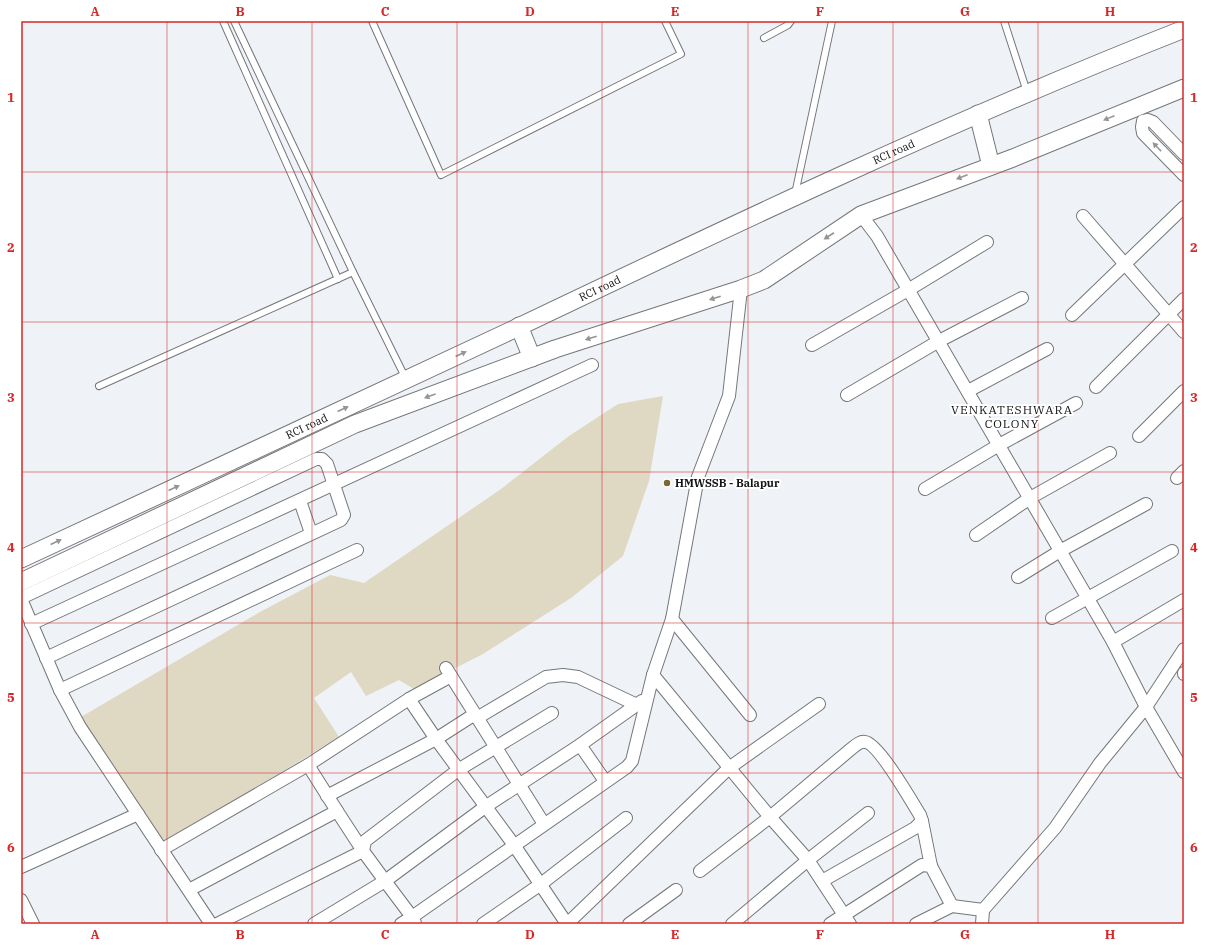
<svg xmlns="http://www.w3.org/2000/svg" width="1205" height="945" font-family="'IBM Plex Serif',serif">
	<rect width="100%" height="100%" fill="#eff2f6"/>
	<polygon fill="#dfd8c3" points="663,396 649,481 623,556 571,598 483,654 414,689 399,680 366,696 351,672 314,698 339,737 165,843 81,717 260,612 330,575 364,583 501,489 569,436 618,404"/>
	<g fill="none" stroke-linecap="round" stroke-linejoin="round">
		<defs>
			<g id="lane">
				<polyline points="223,21 338,279"/>
				<polyline points="234,21 353,272 406,379"/>
				<polyline points="372,21 441,175 681,54 665,21"/>
				<polyline points="1004,21 1027,92"/>
				<polyline points="764,38 788,25 791,21"/>
				<polyline points="795,194 832,21"/>
				<polyline points="99,386 353,272"/>
			</g>
			<g id="street">
				<polyline points="1184,154 1153,122 1148,120 1143,121 1142,127 1143,133 1184,175"/>
				<polyline points="861,215 877,236 1087,597 1113,642 1146,707 1184,772"/>
				<polyline points="1083,216 1184,332"/>
				<polyline points="1072,315 1184,207"/>
				<polyline points="812,345 908,290 987,242"/>
				<polyline points="1096,387 1184,299"/>
				<polyline points="968,391 1047,349"/>
				<polyline points="847,395 939,341 1022,298"/>
				<polyline points="1139,436 1184,391"/>
				<polyline points="1177,478 1184,471"/>
				<polyline points="925,489 999,445 1076,403"/>
				<polyline points="300,501 311,533"/>
				<polyline points="976,535 1030,498 1110,453"/>
				<polyline points="1018,577 1060,551 1146,504"/>
				<polyline points="21,598 316,459 322,459 327,464 344,515 341,520 46,658"/>
				<polyline points="21,599 60,690 80,727 211,924"/>
				<polyline points="1052,618 1172,551"/>
				<polyline points="672,619 750,715"/>
				<polyline points="31,624 592,365"/>
				<polyline points="1113,642 1184,600"/>
				<polyline points="446,668 544,824"/>
				<polyline points="1184,674 1184,673"/>
				<polyline points="653,675 770,817 808,860 850,924"/>
				<polyline points="60,690 357,550"/>
				<polyline points="409,699 436,739 514,845 567,924"/>
				<polyline points="477,718 546,677 563,675 578,677 637,705"/>
				<polyline points="580,745 642,701"/>
				<polyline points="605,781 580,745 485,807 385,881 412,917 627,767 632,761 653,675 672,619 698,477 729,396 741,289"/>
				<polyline points="327,796 436,739 475,714"/>
				<polyline points="337,811 308,765 409,699 451,676"/>
				<polyline points="922,821 931,866"/>
				<polyline points="161,850 308,765"/>
				<polyline points="21,867 138,814"/>
				<path d="M700,871L770,817L851,749C855,746 860,741 865,742C878,743 912,802 920,815L922,821L915,828L822,881"/>
				<polyline points="189,890 337,811 363,851 365,841 458,770 552,713"/>
				<polyline points="21,900 33,924"/>
				<polyline points="217,924 363,851 385,881 314,924"/>
				<polyline points="401,924 412,917 415,923"/>
				<polyline points="483,924 541,884 626,818"/>
				<polyline points="567,924 729,768 819,704"/>
				<polyline points="629,924 676,890"/>
				<polyline points="732,924 808,860 868,813"/>
				<polyline points="830,924 922,865 931,866 952,906"/>
				<polyline points="916,924 952,906 983,910"/>
				<polyline points="982,924 983,910 1055,828 1100,763 1146,707 1184,649"/>
			</g>
			<g id="secondary">
				<polyline points="978,114 991,166"/>
				<polyline points="519,326 532,358"/>
				<path id="s1" d="M21,559C184,483 347,408 510,331C732,225 955,119 1184,29"/>
				<polyline points="21,582 355,424 555,349 741,289 764,280 861,215 1013,158 1184,88"/>
			</g>
		</defs>
		<use href="#lane" stroke="#74777a" stroke-width="8"/>
		<use href="#street" stroke="#74777a" stroke-width="14"/>
		<use href="#secondary" stroke="#74777a" stroke-width="19"/>
		<use href="#lane" stroke="#fff" stroke-width="6"/>
		<use href="#street" stroke="#fff" stroke-width="12"/>
		<use href="#secondary" stroke="#fff" stroke-width="17"/>
	</g>
	<defs><path id="oneway-solid" d="M-6-.8H1V-3.2L6.5 0L1 3.2V.8H-6Z"/></defs>
	<g fill="#959596">
		<use href="#oneway-solid" transform="translate(1109 118) rotate(158)"/>
		<use href="#oneway-solid" transform="translate(1157 147) rotate(-134)"/>
		<use href="#oneway-solid" transform="translate(962 177) rotate(159)"/>
		<use href="#oneway-solid" transform="translate(829 236) rotate(147)"/>
		<use href="#oneway-solid" transform="translate(715 298) rotate(162)"/>
		<use href="#oneway-solid" transform="translate(591 338) rotate(162)"/>
		<use href="#oneway-solid" transform="translate(461 354) rotate(-25)"/>
		<use href="#oneway-solid" transform="translate(430 396) rotate(160)"/>
		<use href="#oneway-solid" transform="translate(343 409) rotate(-25)"/>
		<use href="#oneway-solid" transform="translate(174 488) rotate(-25)"/>
		<use href="#oneway-solid" transform="translate(56 542) rotate(-25)"/>
	</g>
	<path fill="none" stroke="#d62828" stroke-width="1" stroke-opacity="0.55" d="M167,21V924M312,21V924M457,21V924M602,21V924M748,21V924M893,21V924M1038,21V924M21,172H1184M21,322H1184M21,472H1184M21,623H1184M21,773H1184"/>
	<circle fill="#776835" stroke="#fff" stroke-width="1.5" cx="667" cy="483" r="4"/>
	<g text-anchor="middle" dominant-baseline="central" stroke-width="4" stroke-linejoin="round" paint-order="stroke">
		<g font-size="11" fill="#131415" stroke="#fff">
			<text stroke="none"><textPath href="#s1" startOffset="963">RCI road</textPath></text>
			<text stroke="none"><textPath href="#s1" startOffset="639">RCI road</textPath></text>
			<text stroke="none"><textPath href="#s1" startOffset="315">RCI road</textPath></text>
		</g>
		<g font-size="11" font-weight="bold" fill="#131415" stroke="#fff" text-anchor="start">
			<text x="675" y="483">HMWSSB - Balapur</text>
		</g>
		<g font-size="12" letter-spacing="1" fill="#131415" stroke="#fff">
			<text x="1012" y="409">VENKATESHWARA<tspan x="1012" dy="14">COLONY</tspan></text>
		</g>
	</g>
	<rect width="1205" height="945" fill="none" stroke="#ffffff" stroke-width="44"/>
	<rect x="22" y="22" width="1161" height="901" fill="none" stroke="#d62828" stroke-width="1.5"/>
	<g font-size="13" text-anchor="middle" font-weight="bold" fill="#d62828">
		<text x="95" y="16">A</text>
		<text x="240" y="16">B</text>
		<text x="385" y="16">C</text>
		<text x="530" y="16">D</text>
		<text x="675" y="16">E</text>
		<text x="820" y="16">F</text>
		<text x="965" y="16">G</text>
		<text x="1110" y="16">H</text>
		<text x="11" y="102">1</text>
		<text x="1194" y="102">1</text>
		<text x="11" y="252">2</text>
		<text x="1194" y="252">2</text>
		<text x="11" y="402">3</text>
		<text x="1194" y="402">3</text>
		<text x="11" y="552">4</text>
		<text x="1194" y="552">4</text>
		<text x="11" y="702">5</text>
		<text x="1194" y="702">5</text>
		<text x="11" y="852">6</text>
		<text x="1194" y="852">6</text>
		<text x="95" y="939">A</text>
		<text x="240" y="939">B</text>
		<text x="385" y="939">C</text>
		<text x="530" y="939">D</text>
		<text x="675" y="939">E</text>
		<text x="820" y="939">F</text>
		<text x="965" y="939">G</text>
		<text x="1110" y="939">H</text>
	</g>
</svg>
